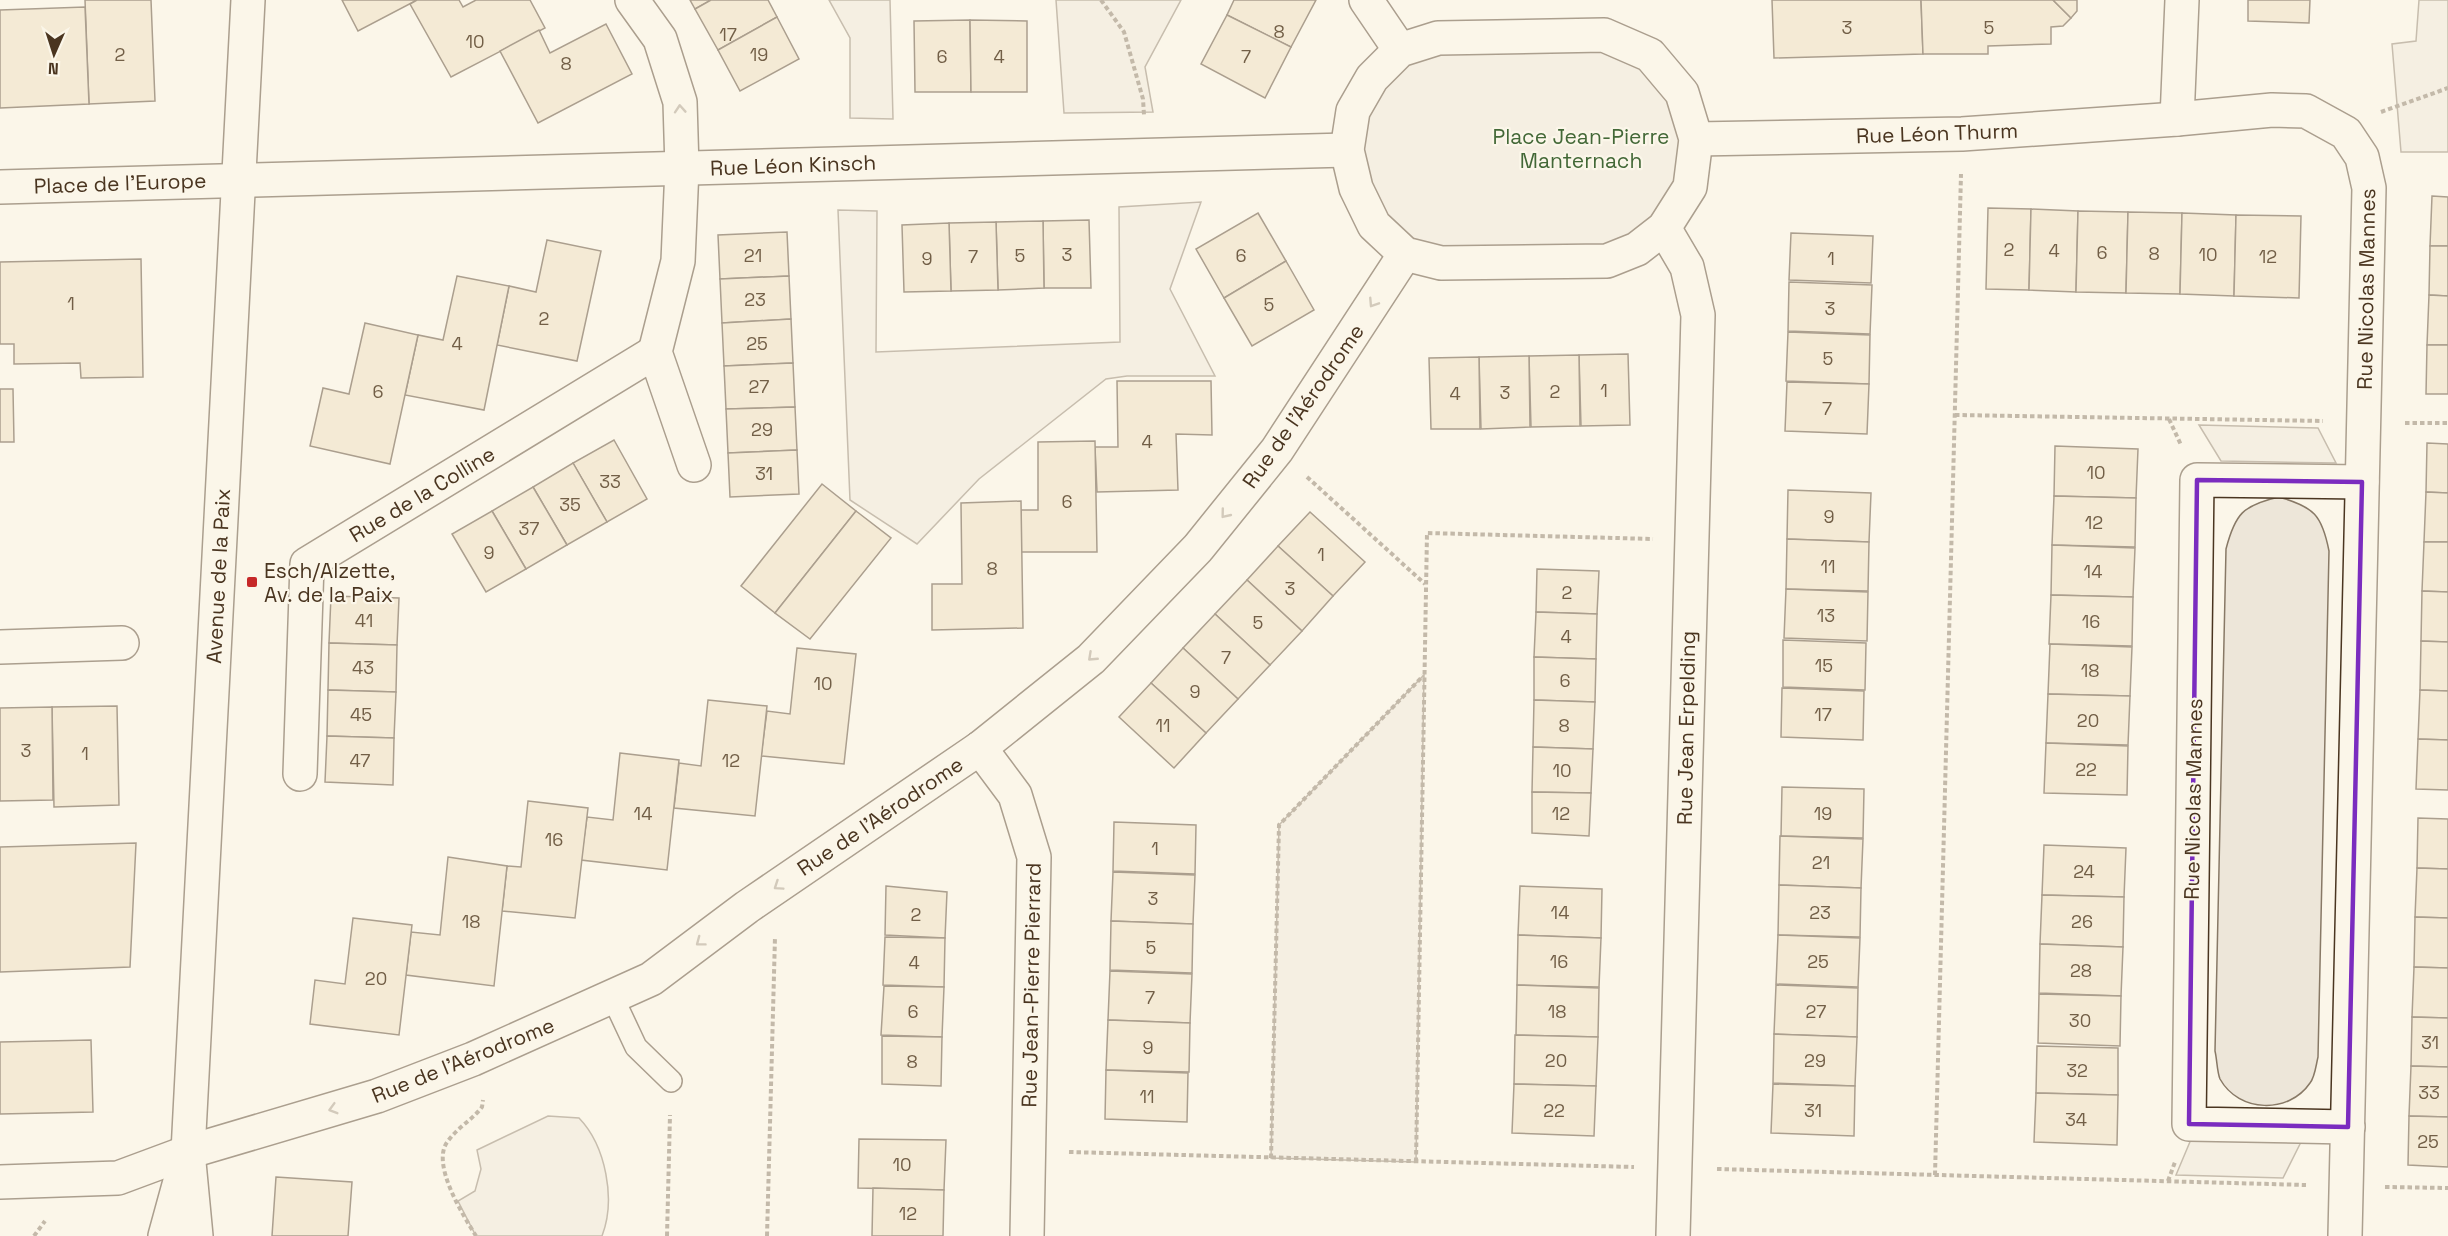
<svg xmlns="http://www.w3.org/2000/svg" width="2448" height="1236" font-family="'Space Grotesk',sans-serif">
	<rect width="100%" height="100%" fill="#fbf6e9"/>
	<g fill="#ede6d9" stroke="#887966" stroke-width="1.5">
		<polygon points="829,0 890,0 893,119 850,118 850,38"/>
		<polygon points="1056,0 1181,0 1145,67 1153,112 1064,113"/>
		<polygon points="2419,0 2448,0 2448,152 2401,152 2392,44 2416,41"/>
		<polygon points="1604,35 1682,93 1690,187 1637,249 1441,263 1374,225 1353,111 1400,50"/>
		<polygon points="1201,202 1170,289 1215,376 1127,376 1106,379 979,479 917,544 850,500 838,210 877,211 876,352 1120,342 1119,207"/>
		<path d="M2279,497C2314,507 2322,515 2329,551L2318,1057C2316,1065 2315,1077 2310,1083C2289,1114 2239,1113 2220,1079C2217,1072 2217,1059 2215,1051L2226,549C2235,514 2243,505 2279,497Z"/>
		<polygon points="1424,675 1416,1162 1271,1158 1279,825"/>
		<path d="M548,1116L579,1118C606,1146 616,1200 602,1236H476L458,1201L475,1191L481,1169L477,1150Z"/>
	</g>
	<g fill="#ede7d9" stroke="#887966" stroke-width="1.5">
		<polygon points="2199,425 2318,428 2336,463 2221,461"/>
		<polygon points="2192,1137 2302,1140 2283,1178 2176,1175"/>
	</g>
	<g fill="#ecdcbc" stroke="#4a3520" stroke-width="1.5">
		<polygon points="85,0 151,0 155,101 89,104"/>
		<polygon points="342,0 417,0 358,31"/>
		<polygon points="417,0 459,0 463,7 476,0 530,0 545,28 451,77 410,4"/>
		<polygon points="690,0 711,0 695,9"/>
		<polygon points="711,0 768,0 777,17 718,50 695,9"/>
		<polygon points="1234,0 1316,0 1291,47 1227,15"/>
		<polygon points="1772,0 1921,0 1923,54 1774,58"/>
		<polygon points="1921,0 2053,0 2071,18 2063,26 2051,27 2051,44 1988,46 1988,54 1923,54"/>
		<polygon points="2053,0 2077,0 2077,11 2071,18"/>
		<polygon points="2248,0 2310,0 2309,23 2248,21"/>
		<polygon points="85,7 89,104 0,108 0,10"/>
		<polygon points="1227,15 1291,47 1265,98 1201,64"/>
		<polygon points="777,17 799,59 740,91 718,50"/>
		<polygon points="970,20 971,92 915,92 914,21"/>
		<polygon points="970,20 1027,21 1027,92 971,92"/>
		<polygon points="606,24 632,74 538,123 500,51 539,30 550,53"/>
		<polygon points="2432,196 2448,197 2448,246 2430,246"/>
		<polygon points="1988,208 2031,209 2029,290 1986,289"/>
		<polygon points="2031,209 2078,211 2076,292 2029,290"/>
		<polygon points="2078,211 2128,212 2126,293 2076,292"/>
		<polygon points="2128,212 2182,213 2180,294 2126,293"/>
		<polygon points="1258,213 1286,261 1224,298 1196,249"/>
		<polygon points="2182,213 2236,215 2234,296 2180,294"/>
		<polygon points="2236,215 2301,216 2299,298 2234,296"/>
		<polygon points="1089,220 1091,288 1044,288 1043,221"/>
		<polygon points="1043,221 1044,288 998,290 996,222"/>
		<polygon points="996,222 998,290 951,291 949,223"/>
		<polygon points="949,223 951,291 904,292 902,225"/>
		<polygon points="787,232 789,276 720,279 718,235"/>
		<polygon points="1791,233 1873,236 1871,283 1789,280"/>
		<polygon points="547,240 601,251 577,361 497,345 509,286 536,292"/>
		<polygon points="2430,246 2448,246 2448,296 2429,295"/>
		<polygon points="141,259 143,377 81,378 80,363 14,364 14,344 0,344 0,262"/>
		<polygon points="1286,261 1314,310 1252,346 1224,298"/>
		<polygon points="457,276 509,286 484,410 405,395 418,335 443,340"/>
		<polygon points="789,276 791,319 722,323 720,279"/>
		<polygon points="1789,282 1872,285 1870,334 1788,331"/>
		<polygon points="2429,295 2448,296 2448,345 2427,345"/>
		<polygon points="791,319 793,363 724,366 722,323"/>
		<polygon points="365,323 418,335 390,464 310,446 323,388 349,394"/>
		<polygon points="1788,332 1870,335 1869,384 1786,381"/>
		<polygon points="2427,345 2448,345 2448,394 2426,394"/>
		<polygon points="1628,354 1630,425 1581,426 1579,355"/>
		<polygon points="1579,355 1580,426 1531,427 1529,356"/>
		<polygon points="1529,356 1530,427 1481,429 1479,357"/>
		<polygon points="1479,357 1480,429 1431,429 1429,358"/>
		<polygon points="793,363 795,407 726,409 724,366"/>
		<polygon points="1117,381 1211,381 1212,435 1176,434 1178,490 1097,492 1095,447 1118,447"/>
		<polygon points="1787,382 1869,384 1867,434 1785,431"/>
		<polygon points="0,389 13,389 14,442 0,442"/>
		<polygon points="795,407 797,450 728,453 726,409"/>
		<polygon points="614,440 647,499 607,522 573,463"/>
		<polygon points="1095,441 1097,552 1021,552 1021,510 1038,510 1038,442"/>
		<polygon points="2427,443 2448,444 2448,493 2426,492"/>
		<polygon points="2055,446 2138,449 2136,498 2054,496"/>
		<polygon points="797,450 799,494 730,497 728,453"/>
		<polygon points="573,463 607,522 567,545 533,487"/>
		<polygon points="822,484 856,511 775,613 741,586"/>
		<polygon points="533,487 567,545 526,569 492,511"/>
		<polygon points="1788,490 1871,493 1869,542 1787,539"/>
		<polygon points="2426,492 2448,493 2448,542 2424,542"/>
		<polygon points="2054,496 2136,498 2135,547 2052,545"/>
		<polygon points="1021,501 1023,628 932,630 932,584 962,584 961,503"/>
		<polygon points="492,511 526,569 486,592 452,534"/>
		<polygon points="856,511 891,538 810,639 775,613"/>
		<polygon points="1310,512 1365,562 1333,596 1278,546"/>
		<polygon points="1787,539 1869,542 1868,591 1786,589"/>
		<polygon points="2424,542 2448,542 2448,592 2422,591"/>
		<polygon points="2052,545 2135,548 2133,597 2051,595"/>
		<polygon points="1278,546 1333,596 1302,631 1247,580"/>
		<polygon points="1537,569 1599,571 1597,614 1536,612"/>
		<polygon points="1247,580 1302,631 1270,665 1215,614"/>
		<polygon points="1786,589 1868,592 1867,641 1784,638"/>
		<polygon points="2422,591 2448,592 2448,642 2421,641"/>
		<polygon points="2051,595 2133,597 2132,646 2049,644"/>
		<polygon points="331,596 399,598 397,645 329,643"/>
		<polygon points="1536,612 1597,614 1596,659 1534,657"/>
		<polygon points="1215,614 1270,665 1238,699 1183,648"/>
		<polygon points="1783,640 1866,643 1865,690 1783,687"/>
		<polygon points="2421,641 2448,642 2448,691 2420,690"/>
		<polygon points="329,643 397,645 396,692 328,690"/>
		<polygon points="2050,644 2132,647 2130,696 2048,694"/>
		<polygon points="797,648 856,654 844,764 761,756 767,711 790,714"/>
		<polygon points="1183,648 1238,699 1206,733 1151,683"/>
		<polygon points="1534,657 1596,659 1595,702 1534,700"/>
		<polygon points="1151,683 1206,733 1174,768 1119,717"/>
		<polygon points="1782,688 1864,691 1863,740 1781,737"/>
		<polygon points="328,690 396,692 394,738 327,736"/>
		<polygon points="2420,690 2448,691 2448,740 2418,739"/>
		<polygon points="2048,694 2130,696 2128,745 2046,743"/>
		<polygon points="708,700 767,706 755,816 674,808 679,763 701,766"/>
		<polygon points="1534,700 1595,702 1593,749 1533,747"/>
		<polygon points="117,706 119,805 54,807 52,707"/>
		<polygon points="52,707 53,800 0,801 0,708"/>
		<polygon points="327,736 394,738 393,785 325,782"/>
		<polygon points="2418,739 2448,740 2448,790 2416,789"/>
		<polygon points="2046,743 2128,746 2127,795 2044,793"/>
		<polygon points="1533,747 1593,749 1591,793 1532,792"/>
		<polygon points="620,753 679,760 667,870 581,860 587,817 613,820"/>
		<polygon points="1782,787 1864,789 1863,838 1781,836"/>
		<polygon points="1532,792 1591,793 1589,836 1532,833"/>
		<polygon points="528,801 588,808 575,918 502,911 507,866 521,867"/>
		<polygon points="2418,818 2448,819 2448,869 2417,868"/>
		<polygon points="1114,822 1196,825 1195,874 1113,871"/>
		<polygon points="1780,836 1863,839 1861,888 1779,885"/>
		<polygon points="136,843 130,967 0,972 0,847"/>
		<polygon points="2044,845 2126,848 2124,897 2042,895"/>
		<polygon points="448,857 507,866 494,986 406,975 411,932 440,935"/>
		<polygon points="2417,868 2448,869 2448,918 2415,917"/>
		<polygon points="1113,872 1195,875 1193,924 1111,921"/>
		<polygon points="1779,885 1861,888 1860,937 1778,935"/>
		<polygon points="886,886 947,892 945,938 885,935"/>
		<polygon points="1520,886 1602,889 1601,938 1518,935"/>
		<polygon points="2042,895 2124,897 2123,947 2040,944"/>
		<polygon points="2415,917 2448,918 2448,968 2414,967"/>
		<polygon points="353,918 412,925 399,1035 310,1024 315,980 345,984"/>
		<polygon points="1111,921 1193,924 1192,973 1110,970"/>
		<polygon points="1518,935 1601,938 1599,987 1517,985"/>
		<polygon points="1778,935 1860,938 1858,987 1776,984"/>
		<polygon points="885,937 945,938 944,987 883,985"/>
		<polygon points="2040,944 2123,947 2121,996 2039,993"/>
		<polygon points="2414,967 2448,968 2448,1018 2412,1017"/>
		<polygon points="1110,971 1192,974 1190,1023 1108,1020"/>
		<polygon points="1517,985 1599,988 1598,1037 1516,1035"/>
		<polygon points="1776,985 1858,988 1857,1037 1774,1034"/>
		<polygon points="884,986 944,987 942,1037 881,1035"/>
		<polygon points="2039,994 2121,996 2120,1046 2038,1043"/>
		<polygon points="2412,1017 2448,1018 2448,1067 2411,1066"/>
		<polygon points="1108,1020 1190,1023 1189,1072 1106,1070"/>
		<polygon points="1774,1034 1857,1037 1855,1086 1773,1083"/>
		<polygon points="1515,1035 1598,1037 1596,1086 1514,1084"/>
		<polygon points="882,1036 942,1037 941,1086 882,1084"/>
		<polygon points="91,1040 93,1112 0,1114 0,1042"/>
		<polygon points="2037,1046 2118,1048 2118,1095 2036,1093"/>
		<polygon points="2411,1066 2448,1067 2448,1117 2409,1116"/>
		<polygon points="1106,1070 1188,1073 1187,1122 1105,1119"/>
		<polygon points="1514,1084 1596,1086 1594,1136 1512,1133"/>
		<polygon points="1773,1084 1855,1086 1854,1136 1771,1133"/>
		<polygon points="2036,1093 2118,1095 2117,1145 2034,1142"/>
		<polygon points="2409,1116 2448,1117 2448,1167 2408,1165"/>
		<polygon points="859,1139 946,1140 944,1190 858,1188"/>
		<polygon points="276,1177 352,1182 348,1236 272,1236"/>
		<polygon points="873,1188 944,1190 943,1236 872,1236"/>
	</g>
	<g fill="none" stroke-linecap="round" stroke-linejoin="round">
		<defs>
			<polyline id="lane" points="613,998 636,1047 671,1081"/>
			<g id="street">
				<polyline points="632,0 660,39 680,102 682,168 678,261 655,352 694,465"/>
				<polyline points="1366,0 1400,50"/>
				<polygon points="1604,35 1650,55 1682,93 1696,139 1690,187 1664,228 1637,249 1607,261 1441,263 1405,254 1374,225 1356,188 1347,150 1353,111 1372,78 1400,50 1438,38"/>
				<polyline points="2177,119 2182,0"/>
				<polyline points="1696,139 1962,134 2177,119 2272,110 2306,111 2346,133 2362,157 2369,188 2345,1236"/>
				<polyline points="0,187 1347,150"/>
				<polyline points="1664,228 1687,267 1698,315 1673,1236"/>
				<polyline points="0,647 122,643"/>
				<polyline points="980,748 1015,795 1034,857 1027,1236"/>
				<polyline points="300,774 307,564 655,352"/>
				<polyline points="2348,1127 2189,1124 2197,480 2362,482"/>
				<polyline points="0,1182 118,1178 188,1152 377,1096 473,1059 651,979 747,907 980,748 1091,659 1198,548 1277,450 1405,254"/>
				<polyline points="165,1236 182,1174"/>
				<polyline points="196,1236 188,1152 248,0"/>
			</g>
		</defs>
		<use href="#lane" stroke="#4a3520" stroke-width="24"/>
		<use href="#street" stroke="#4a3520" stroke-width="36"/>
		<g stroke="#7f6f5c" stroke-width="4" stroke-dasharray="4.5 3" stroke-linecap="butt">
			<polyline points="1101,0 1124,32 1143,99 1144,115"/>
			<polyline points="2381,112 2448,88"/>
			<polyline points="1955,415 2323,421"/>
			<polyline points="2169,419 2181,445"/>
			<polyline points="2405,423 2448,423"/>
			<polyline points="1307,477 1425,584"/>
			<polyline points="1069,1152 1634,1167"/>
			<polyline points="1271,1158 1279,825 1423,676"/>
			<polyline points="1416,1162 1427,533 1653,539"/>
			<polyline points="1717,1169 2306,1185"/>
			<polyline points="1935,1175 1961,174"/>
			<polyline points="2168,1181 2175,1162"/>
			<polyline points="2385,1187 2448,1188"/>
			<polyline points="34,1236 45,1221"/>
			<path d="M476,1236C463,1215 430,1163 448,1141C457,1128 472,1120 482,1107L483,1100"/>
			<polyline points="667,1236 670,1115"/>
			<polyline points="767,1236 775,937"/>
		</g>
		<use href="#lane" stroke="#fbf6e9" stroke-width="21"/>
		<use href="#street" stroke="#fbf6e9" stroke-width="33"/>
	</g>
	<defs><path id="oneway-chevron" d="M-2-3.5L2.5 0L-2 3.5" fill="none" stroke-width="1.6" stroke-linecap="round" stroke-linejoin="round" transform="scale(1.5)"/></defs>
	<g stroke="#a29684">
		<use href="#oneway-chevron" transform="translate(680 109) rotate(-94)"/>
		<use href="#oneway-chevron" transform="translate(1373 303) rotate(123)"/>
		<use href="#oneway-chevron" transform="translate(1225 514) rotate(129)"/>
		<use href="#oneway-chevron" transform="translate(1092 657) rotate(137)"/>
		<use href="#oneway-chevron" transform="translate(778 886) rotate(146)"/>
		<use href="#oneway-chevron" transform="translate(700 942) rotate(143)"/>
		<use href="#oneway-chevron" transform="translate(333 1109) rotate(164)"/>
	</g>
	<path d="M0 0H2448V1236H0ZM2197,480L2362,482L2348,1127L2189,1124Z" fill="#fbf6e9" fill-opacity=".55" fill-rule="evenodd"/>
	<path fill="none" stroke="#7b2cbf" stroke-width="4.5" stroke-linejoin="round" d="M2197,480L2362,482L2348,1127L2189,1124Z"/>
	<rect fill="#c62828" stroke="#fbf6e9" stroke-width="2" x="246" y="576" width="12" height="12" rx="3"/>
	<g text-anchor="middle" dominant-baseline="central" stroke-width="4.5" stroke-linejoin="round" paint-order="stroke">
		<g font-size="18" fill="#725f47">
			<text x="1847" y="27">3</text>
			<text x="1989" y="27">5</text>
			<text x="1279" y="31">8</text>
			<text x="728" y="34">17</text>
			<text x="475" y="41">10</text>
			<text x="120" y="54">2</text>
			<text x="759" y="54">19</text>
			<text x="942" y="56">6</text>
			<text x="999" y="56">4</text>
			<text x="1246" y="56">7</text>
			<text x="566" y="63">8</text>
			<text x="2009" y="249">2</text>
			<text x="2054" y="250">4</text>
			<text x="2102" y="252">6</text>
			<text x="2154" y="253">8</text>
			<text x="1067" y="254">3</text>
			<text x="2208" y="254">10</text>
			<text x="753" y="255">21</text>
			<text x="1020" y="255">5</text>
			<text x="1241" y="255">6</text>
			<text x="973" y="256">7</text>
			<text x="2268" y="256">12</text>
			<text x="927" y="258">9</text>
			<text x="1831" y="258">1</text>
			<text x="755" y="299">23</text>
			<text x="71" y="303">1</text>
			<text x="1269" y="304">5</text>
			<text x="1830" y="308">3</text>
			<text x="544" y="318">2</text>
			<text x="457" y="343">4</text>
			<text x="757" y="343">25</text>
			<text x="1828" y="358">5</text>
			<text x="759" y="386">27</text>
			<text x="1604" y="390">1</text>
			<text x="378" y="391">6</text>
			<text x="1555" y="391">2</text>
			<text x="1505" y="392">3</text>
			<text x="1455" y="393">4</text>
			<text x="1827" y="408">7</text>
			<text x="762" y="429">29</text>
			<text x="1147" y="441">4</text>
			<text x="2096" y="472">10</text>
			<text x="764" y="473">31</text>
			<text x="610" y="481">33</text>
			<text x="1067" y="501">6</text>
			<text x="570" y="504">35</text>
			<text x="1829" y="516">9</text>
			<text x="2094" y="522">12</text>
			<text x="529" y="528">37</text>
			<text x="489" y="552">9</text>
			<text x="1321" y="554">1</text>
			<text x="1828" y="566">11</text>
			<text x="992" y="568">8</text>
			<text x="2093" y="571">14</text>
			<text x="1290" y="588">3</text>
			<text x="1567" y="592">2</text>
			<text x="1826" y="615">13</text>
			<text x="364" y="620">41</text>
			<text x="2091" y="621">16</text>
			<text x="1258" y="622">5</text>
			<text x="1566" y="636">4</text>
			<text x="1226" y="657">7</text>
			<text x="1824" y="665">15</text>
			<text x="363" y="667">43</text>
			<text x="2090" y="670">18</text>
			<text x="1565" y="680">6</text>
			<text x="823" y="683">10</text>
			<text x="1195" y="691">9</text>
			<text x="361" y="714">45</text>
			<text x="1823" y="714">17</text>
			<text x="2088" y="720">20</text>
			<text x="1163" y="725">11</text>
			<text x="1564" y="725">8</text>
			<text x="26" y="750">3</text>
			<text x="85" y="753">1</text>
			<text x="360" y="760">47</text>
			<text x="731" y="760">12</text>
			<text x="2086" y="769">22</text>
			<text x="1562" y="770">10</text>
			<text x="643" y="813">14</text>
			<text x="1561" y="813">12</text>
			<text x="1823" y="813">19</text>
			<text x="554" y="839">16</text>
			<text x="1155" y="848">1</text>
			<text x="1821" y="862">21</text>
			<text x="2084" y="871">24</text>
			<text x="1153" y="898">3</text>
			<text x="1560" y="912">14</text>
			<text x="1820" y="912">23</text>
			<text x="916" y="914">2</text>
			<text x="471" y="921">18</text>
			<text x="2082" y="921">26</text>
			<text x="1151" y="947">5</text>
			<text x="1559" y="961">16</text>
			<text x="1818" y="961">25</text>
			<text x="914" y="962">4</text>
			<text x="2081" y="970">28</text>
			<text x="376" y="978">20</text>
			<text x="1150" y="997">7</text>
			<text x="913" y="1011">6</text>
			<text x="1557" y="1011">18</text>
			<text x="1816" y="1011">27</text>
			<text x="2080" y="1020">30</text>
			<text x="2430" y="1042">31</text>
			<text x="1148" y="1047">9</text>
			<text x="1556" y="1060">20</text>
			<text x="1815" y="1060">29</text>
			<text x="912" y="1061">8</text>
			<text x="2077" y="1070">32</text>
			<text x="2429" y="1092">33</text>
			<text x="1147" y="1096">11</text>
			<text x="1554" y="1110">22</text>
			<text x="1813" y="1110">31</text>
			<text x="2076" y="1119">34</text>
			<text x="2428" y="1141">25</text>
			<text x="902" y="1164">10</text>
			<text x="908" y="1213">12</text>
		</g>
		<g font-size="21" fill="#4a3520" stroke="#fbf6e9">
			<text transform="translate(1937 133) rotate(-2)">Rue Léon Thurm</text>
			<text transform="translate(793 165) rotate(-2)">Rue Léon Kinsch</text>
			<text transform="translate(120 183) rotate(-2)">Place de l'Europe</text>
			<text transform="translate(2366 289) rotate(-89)">Rue Nicolas Mannes</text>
			<text transform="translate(1303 406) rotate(-55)">Rue de l'Aérodrome</text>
			<text transform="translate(422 494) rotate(-31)">Rue de la Colline</text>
			<text transform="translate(218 576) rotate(-87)">Avenue de la Paix</text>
			<text transform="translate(1686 728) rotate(-89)">Rue Jean Erpelding</text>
			<text transform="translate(2193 799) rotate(-89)">Rue Nicolas Mannes</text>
			<text transform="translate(880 816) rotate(-34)">Rue de l'Aérodrome</text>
			<text transform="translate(1031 985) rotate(-89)">Rue Jean-Pierre Pierrard</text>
			<text transform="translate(463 1060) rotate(-22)">Rue de l'Aérodrome</text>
		</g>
		<g font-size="21" fill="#436837" stroke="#fbf6e9">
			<text x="1581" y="136">Place Jean-Pierre<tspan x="1581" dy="24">Manternach</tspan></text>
		</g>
		<g font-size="21" fill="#4a3520" stroke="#fbf6e9" text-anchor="start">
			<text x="264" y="570">Esch/Alzette,<tspan x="264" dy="24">Av. de la Paix</tspan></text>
		</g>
	</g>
	<g transform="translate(54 54) rotate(183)" stroke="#fbf6e9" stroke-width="4.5" paint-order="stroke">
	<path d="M0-4.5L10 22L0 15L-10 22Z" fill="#4a3520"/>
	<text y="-9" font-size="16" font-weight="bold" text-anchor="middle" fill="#4a3520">N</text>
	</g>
</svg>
